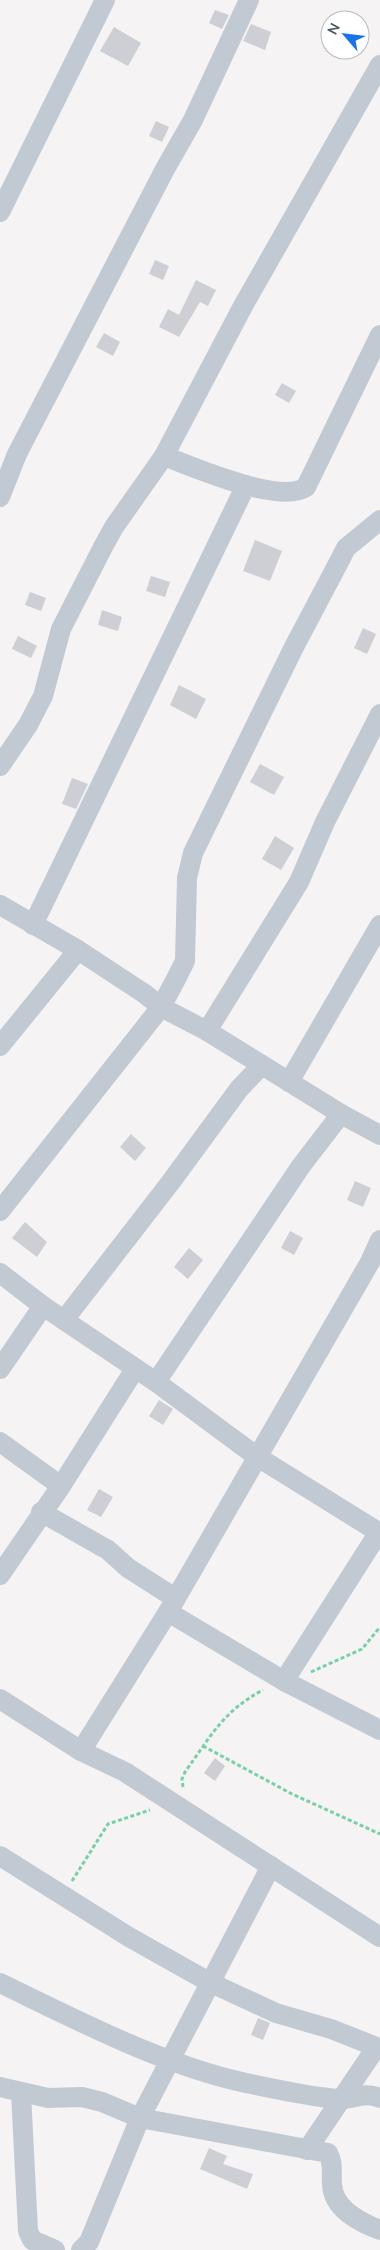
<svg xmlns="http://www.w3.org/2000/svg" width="380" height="2250" font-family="'Nunito Sans',sans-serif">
	<rect width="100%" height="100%" fill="#f5f3f3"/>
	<g fill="#cdcfd5">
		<polygon points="215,10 229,15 222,29 209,23"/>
		<polygon points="251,24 271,32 265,50 243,41"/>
		<polygon points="114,27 141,43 128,66 100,51"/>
		<polygon points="156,121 169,127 162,142 149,136"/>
		<polygon points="155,260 169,266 163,280 149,274"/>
		<polygon points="196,280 216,290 208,306 200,302 179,337 159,327 168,309 179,315"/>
		<polygon points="104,333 120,342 113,356 96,347"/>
		<polygon points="282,383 296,391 289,403 275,395"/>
		<polygon points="255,540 282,551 270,581 243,571"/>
		<polygon points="151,576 170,582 165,597 146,591"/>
		<polygon points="30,592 46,598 41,611 25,605"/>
		<polygon points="102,610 122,617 118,631 98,625"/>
		<polygon points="363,628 376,634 367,654 354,648"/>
		<polygon points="18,636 37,646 31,658 12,649"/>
		<polygon points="179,685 206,699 196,719 170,705"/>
		<polygon points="260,764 284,777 274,795 250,782"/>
		<polygon points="72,778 88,784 76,809 62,804"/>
		<polygon points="275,836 294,848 281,870 262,859"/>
		<polygon points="131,1134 146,1148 135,1161 120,1147"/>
		<polygon points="355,1181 371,1188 363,1207 347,1200"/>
		<polygon points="25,1222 47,1242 37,1257 12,1238"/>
		<polygon points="290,1231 303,1238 294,1255 281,1248"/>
		<polygon points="189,1248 203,1260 188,1279 174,1267"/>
		<polygon points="159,1400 173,1409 163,1425 149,1416"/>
		<polygon points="99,1489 113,1497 101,1517 87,1510"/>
		<polygon points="215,1758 225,1766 215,1781 204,1773"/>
		<polygon points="258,2018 270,2023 263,2040 251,2035"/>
		<polygon points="209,2148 227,2156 223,2164 253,2174 247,2189 200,2169"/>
	</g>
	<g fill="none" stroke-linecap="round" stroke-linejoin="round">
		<g stroke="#7ad0a6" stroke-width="3" stroke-dasharray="4 2.5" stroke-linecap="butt">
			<polyline points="311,1672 362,1649 380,1627"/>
			<polyline points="203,1746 292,1794 380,1834"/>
			<path d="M183,1787L182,1779L185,1772C211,1736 223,1711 263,1690"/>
			<polyline points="72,1881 108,1824 150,1810"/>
		</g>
		<g stroke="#c1cad2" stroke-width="20">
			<polyline points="0,212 105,0"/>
			<path d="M164,456C193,467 280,505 306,487L380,335"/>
			<polyline points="0,497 17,454 165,169 193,120 249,0"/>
			<polyline points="0,766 28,725 43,696 61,629 104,545 114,527 164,456 243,306 380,65"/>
			<polyline points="0,905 78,950 145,994 161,1007 207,1031 341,1114 380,1135"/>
			<polyline points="33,925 246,485"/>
			<polyline points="207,1031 299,882 325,822 380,714"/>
			<polyline points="0,1046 78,950"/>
			<polyline points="289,1082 380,925"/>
			<polyline points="0,1211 161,1007 176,979 185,961 187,878 193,853 294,647 341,558 346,548 380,520"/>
			<polyline points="0,1273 43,1306 156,1382 256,1456 380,1533"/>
			<polyline points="64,1320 170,1183 239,1089 262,1065"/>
			<polyline points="0,1369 43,1306"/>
			<polyline points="156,1382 301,1166 341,1114"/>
			<polyline points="0,1442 61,1486"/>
			<polyline points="41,1512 108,1550 128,1568 175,1598"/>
			<polyline points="0,1575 61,1486 135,1369"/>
			<polyline points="168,1612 284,1681 380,1730"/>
			<polyline points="284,1681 379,1532"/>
			<polyline points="0,1699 81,1751 125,1772 380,1937"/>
			<polyline points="81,1751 168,1612 370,1262 380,1240"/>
			<polyline points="0,1856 129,1937 209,1982 276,2013 331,2029 374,2046 375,2049 307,2150"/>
			<path d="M0,1983C77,2020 162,2065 246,2083C275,2089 310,2097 339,2099C355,2100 362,2091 380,2098"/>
			<path d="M0,2087L48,2098L82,2097L102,2102L140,2118L328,2153C334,2164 331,2172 332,2184C333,2209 359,2222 380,2230"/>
			<polyline points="21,2093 28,2231 32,2240 55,2250"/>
			<polyline points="81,2250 89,2242 140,2118 271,1866"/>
		</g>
	</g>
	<g transform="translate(345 35) rotate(298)"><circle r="24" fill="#ffffff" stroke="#b7bbc0"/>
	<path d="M0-4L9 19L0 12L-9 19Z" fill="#1a73e8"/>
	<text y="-8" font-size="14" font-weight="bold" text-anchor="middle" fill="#4a5661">N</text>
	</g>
</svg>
